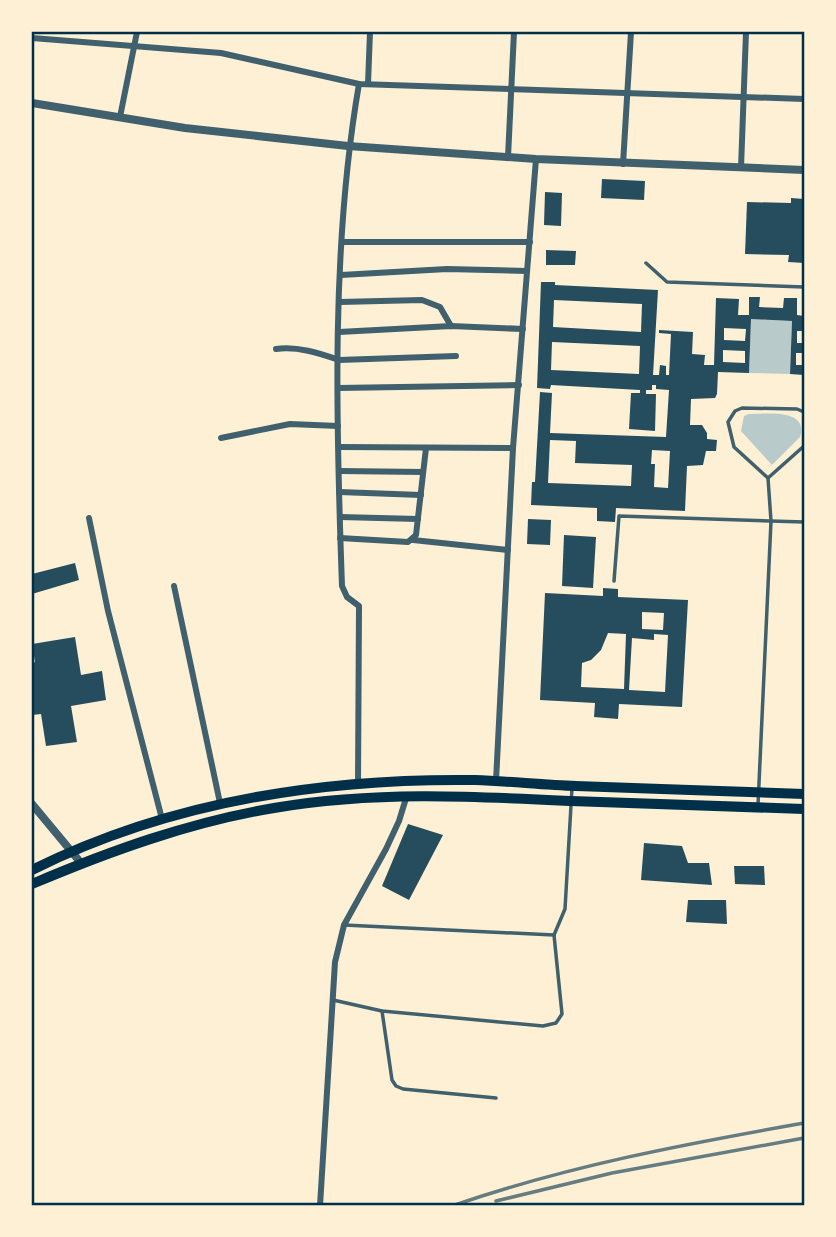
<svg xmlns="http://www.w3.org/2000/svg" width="836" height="1237" font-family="'Alegreya Sans',sans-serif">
	<rect width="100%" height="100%" fill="#fdf0d5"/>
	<g fill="#b9caca">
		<polygon points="751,319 792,321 790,374 749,373"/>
		<path d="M749,414C766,414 809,408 800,437L772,465L741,431L744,416Z"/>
	</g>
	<g fill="#264d5e" fill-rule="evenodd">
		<polygon points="602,179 645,181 644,200 601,198"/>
		<polygon points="545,192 562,193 561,226 544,225"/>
		<polygon points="791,198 804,199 804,263 788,262 789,255 745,254 747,202 791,203"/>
		<polygon points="546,250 576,251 575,265 546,265"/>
		<path d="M541,282H555V285L658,290L653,375H659L660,365L666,366V375H669L671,334L659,333V330L693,332L692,354L705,355L704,365H714L716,298L739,299L738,315H749V297H760L759,307L783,308L784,298H797V315L804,316V331H797V343H804V353H796V365H804V375L790,374L792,321L751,319L749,373L718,372L717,394L715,398L691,399L690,425H702L707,433V439L717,440L716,451H706L703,465L687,466L685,511L616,508L615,522L597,521V508L531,505L532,482H535L540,392L552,393L550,433L666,437L669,390L656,389V385H652V390H646V394H656L655,431L629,429L631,393H640V390L551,385L550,389L537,388ZM554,300L642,304L641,332L553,327ZM724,328L746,329L745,341L724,340ZM552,342L640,346L639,374L551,370ZM723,350L745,351V363L723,362ZM550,440L576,441L575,463L632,465L631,486L548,483ZM652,450L670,451L668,488L654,487L655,464H651Z"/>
		<polygon points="528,519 551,520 550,545 527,544"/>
		<polygon points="564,535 596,537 593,588 562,586"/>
		<polygon points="75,563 79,580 32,594 32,574"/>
		<path d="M603,588L618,589V597L688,600L682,707L619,704L618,719L594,717L595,703L540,700L545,593L603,596ZM642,612L664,613L663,630L642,629ZM608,633L626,634L624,689L581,687L582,663L591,660L601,650ZM654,634L668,635L665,692L629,690L632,638L654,640Z"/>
		<polygon points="75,637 81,675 102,671 106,700 71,706 77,742 46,746 41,714 32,715 32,663 35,662 32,644"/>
		<polygon points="408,824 443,835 409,900 382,886"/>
		<polygon points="644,843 682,846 688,863 709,863 712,885 641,880"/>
		<polygon points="734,866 764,866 765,885 735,884"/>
		<polygon points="688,900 726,900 727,924 686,922"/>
	</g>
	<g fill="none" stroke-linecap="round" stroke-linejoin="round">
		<g stroke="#3f606c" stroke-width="3.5">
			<polyline points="646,263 667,282 804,287"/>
			<polyline points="768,478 804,446"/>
			<polyline points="614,581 619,516 804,522"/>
			<polyline points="758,805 771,521 768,478 734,447 728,422 735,411 742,408 797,409 804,412"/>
			<polyline points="344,925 554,935 565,909 572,788"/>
			<polyline points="333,1000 382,1011 543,1026 556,1023 562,1014 554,935"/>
			<polyline points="382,1011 392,1080 396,1086 403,1089 496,1098"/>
		</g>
		<g stroke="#3f606c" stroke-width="6">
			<polyline points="32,38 221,53 359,84 804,99"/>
			<polyline points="368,84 370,32"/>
			<polyline points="120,117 137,32"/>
			<polyline points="508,157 514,32"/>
			<polyline points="623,164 631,32"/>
			<polyline points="741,168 746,32"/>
			<polyline points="342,242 530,242"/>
			<polyline points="341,275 447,269 527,271"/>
			<polyline points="340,302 422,300 440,307 451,326"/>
			<polyline points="339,332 451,326 523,329"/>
			<path d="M276,349C297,346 319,353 339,360L456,356"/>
			<polyline points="338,388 519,385"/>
			<polyline points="221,438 290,424 338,426"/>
			<polyline points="339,447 513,448"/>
			<polyline points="339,471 423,472"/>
			<polyline points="339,492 421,495"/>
			<polyline points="340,517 418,519"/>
			<polyline points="89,518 108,611 162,819"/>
			<polyline points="340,538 408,542 416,535 426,448"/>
			<polyline points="413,540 508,550"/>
			<polyline points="174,586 220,803"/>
			<polyline points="496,781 513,448 536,159"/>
			<path d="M358,784L359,606L347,597L342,586C336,421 331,246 359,84"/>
			<polyline points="320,1206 335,962 344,925 386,849 399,821 407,795"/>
		</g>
		<g stroke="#3f606c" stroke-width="8">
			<polyline points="32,103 185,128 348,146 536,159 804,170"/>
			<polyline points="32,804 81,863"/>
		</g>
		<g stroke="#003049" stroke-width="10">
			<path d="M32,870C170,801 322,778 475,780C509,781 542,785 576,786C652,789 728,791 804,794"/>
			<path d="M32,884C110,851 190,822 274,808C373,791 471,796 571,801C649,804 727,806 804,809"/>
		</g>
		<g stroke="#657d81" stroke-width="3.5">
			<polyline points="496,1201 612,1173 804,1138"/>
			<path d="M452,1206C567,1166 685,1144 804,1123"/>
		</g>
	</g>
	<rect width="836" height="1237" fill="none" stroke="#fdf0d5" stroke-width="66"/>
	<rect x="33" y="33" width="770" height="1171" fill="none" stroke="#003049" stroke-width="2.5"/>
</svg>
